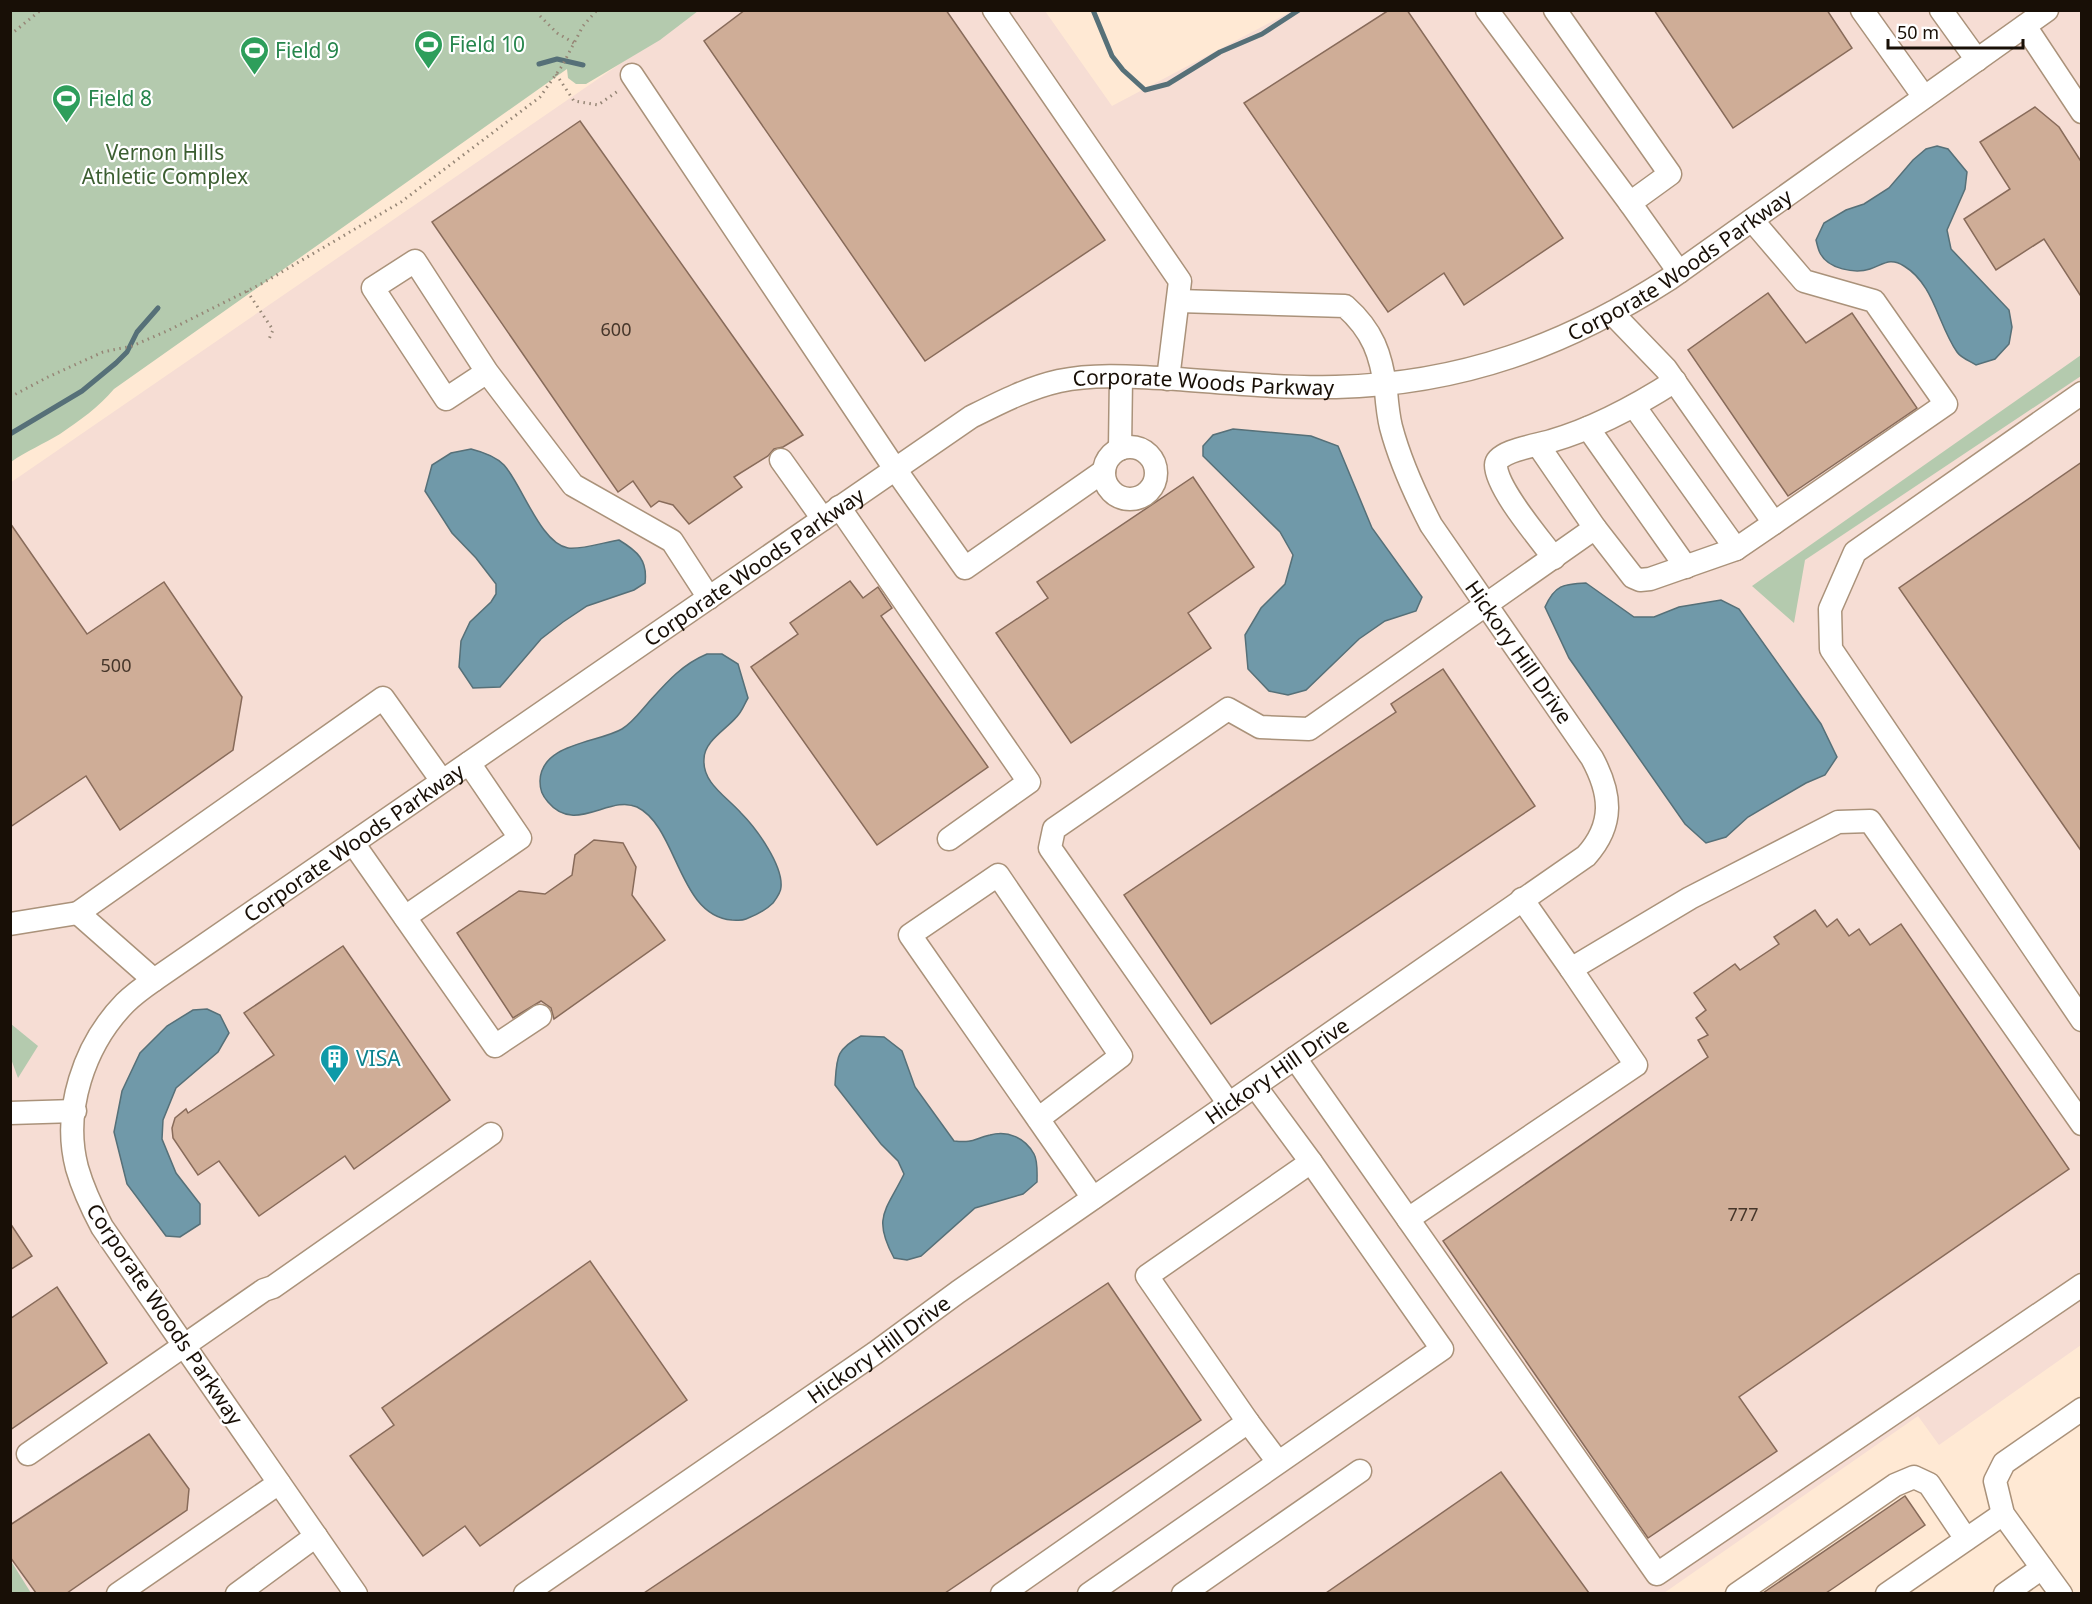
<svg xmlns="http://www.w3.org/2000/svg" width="2092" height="1604" font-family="'Noto Sans',sans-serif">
	<rect width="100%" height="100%" fill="#ffe9d4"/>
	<polygon fill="#f6ddd4" points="697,11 1045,11 1112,106 1292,11 2081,11 2081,1345 1939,1445 1918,1416 1664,1593 11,1593 10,483"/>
	<g fill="#b4caae">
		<path d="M11,10H698V11L660,40L586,84H576L568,78L567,69L114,389C99,407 79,421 60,434C44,444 26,451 11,462Z"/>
		<polygon points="2081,355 2081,376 1805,560 1794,623 1752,586"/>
		<polygon points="11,1024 38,1046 18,1078 11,1059"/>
		<polygon points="11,1561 31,1593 11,1593"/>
	</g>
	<g fill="#7099a9" stroke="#567078" stroke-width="1.5">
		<path d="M1937,146L1948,149L1967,172L1965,189L1947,230L1951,249L2009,310L2012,327L2009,344L1995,359L1976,365C1970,361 1961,358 1957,352C1938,325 1934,284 1904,266C1890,257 1884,264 1870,269C1855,274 1828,269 1820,253C1818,249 1817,244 1816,240L1824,223L1846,210L1864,204L1889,188L1913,160L1926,149Z"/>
		<polygon points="1233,429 1311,436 1338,446 1372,528 1422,597 1416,611 1385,621 1359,639 1306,690 1288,695 1269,691 1248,669 1245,635 1261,608 1285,584 1293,555 1280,532 1203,456 1203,446 1213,435"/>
		<path d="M471,449C483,452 495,456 504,465C522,485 541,544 568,548C581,550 605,542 619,540C637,551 648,560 645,583L634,590L587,606L563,622L541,639L500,687L473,688L459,667L461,641L470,622L491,602L496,594V584L476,558L452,533L425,491L432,465L451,453Z"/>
		<path d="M1586,583L1634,617H1654L1679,607L1721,600L1739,609L1821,724L1837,757L1825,775L1806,783L1748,817L1726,837L1706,843L1685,824L1569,658L1545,607C1555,585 1563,584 1586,583Z"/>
		<path d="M707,654H722L738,664L748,698C745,703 743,709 739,714C729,728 704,740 704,759C702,783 727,797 741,813C756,828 783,865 781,887C781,892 776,899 773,903C765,911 756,915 746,919C741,921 738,920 732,920C678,916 678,827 637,807C610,794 575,835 548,802C542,795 540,790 540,781C541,743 598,743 622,729C632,723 641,711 648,703C666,683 681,665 707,654Z"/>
		<polygon points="207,1009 220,1015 229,1033 218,1052 176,1088 163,1120 162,1139 176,1173 200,1204 200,1224 180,1237 166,1236 127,1184 114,1132 122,1091 140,1053 167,1026 193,1010"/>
		<path d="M861,1036L884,1037L902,1051L915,1087L954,1141C974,1143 973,1139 990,1135C1008,1130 1025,1138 1034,1154C1038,1161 1037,1174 1037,1182L1023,1194L975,1208L921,1256L907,1260L894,1258C872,1217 886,1211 904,1174L898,1161L881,1144L835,1085C837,1058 835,1050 861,1036Z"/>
	</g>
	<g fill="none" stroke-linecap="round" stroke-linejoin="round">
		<g stroke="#567078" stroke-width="5">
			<polyline points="1093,10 1112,56 1123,70 1145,90 1168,84 1220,52 1262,34 1299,10"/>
			<polyline points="539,64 557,59 583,65"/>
			<polyline points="10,434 82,391 116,363 127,352 137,332 158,308"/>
		</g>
	</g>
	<g fill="#cfad97" stroke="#886b5a" stroke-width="1.5">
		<polygon points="745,10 946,10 1105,240 925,361 704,41"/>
		<polygon points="1389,10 1407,10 1563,238 1464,305 1444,273 1388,312 1244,103"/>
		<polygon points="1654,10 1827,10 1852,48 1733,128"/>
		<polygon points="2035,107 2059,127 2082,163 2082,298 2044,239 1996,270 1964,219 2010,189 1980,142"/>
		<polygon points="580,121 803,435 783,447 774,449 768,456 734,477 742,487 689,524 673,505 659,501 651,507 633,481 618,492 432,222"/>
		<polygon points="1768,293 1806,343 1852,313 1917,408 1788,496 1688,350"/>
		<polygon points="2082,462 2082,852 1899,588"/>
		<polygon points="1193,477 1254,567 1188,613 1211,648 1071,743 996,633 1048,598 1037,582"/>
		<polygon points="10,523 87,634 164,582 242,697 233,750 120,830 86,776 10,827"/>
		<polygon points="850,581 863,598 878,587 892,608 881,616 988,767 877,845 751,667 798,634 790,623"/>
		<polygon points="1443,669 1535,806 1211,1024 1124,895 1396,712 1391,704"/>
		<polygon points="594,840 623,843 636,867 632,895 665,940 554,1019 551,1008 541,1001 513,1018 457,933 519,891 545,894 572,875 575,855"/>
		<polygon points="1815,910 1827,927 1837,919 1849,936 1859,929 1870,945 1901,924 2069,1169 1739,1397 1777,1451 1648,1538 1443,1241 1708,1057 1698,1040 1708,1035 1696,1018 1706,1010 1694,993 1735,964 1740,970 1779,944 1774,937"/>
		<polygon points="343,946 450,1100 354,1169 345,1156 259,1216 219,1161 198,1175 173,1138 172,1128 175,1118 186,1109 188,1113 274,1055 244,1013"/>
		<polygon points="10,1223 32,1256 10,1270"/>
		<polygon points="590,1261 687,1400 480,1546 465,1526 423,1556 350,1456 394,1425 382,1408"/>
		<polygon points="1108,1283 1201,1420 945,1593 644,1593"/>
		<polygon points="57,1287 107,1363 10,1430 10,1319"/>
		<polygon points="149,1434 189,1489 187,1510 67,1593 36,1593 10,1557 10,1525"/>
		<polygon points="1501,1472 1589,1593 1326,1593"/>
		<polygon points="1905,1496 1925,1525 1835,1587 1826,1593 1763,1593"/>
	</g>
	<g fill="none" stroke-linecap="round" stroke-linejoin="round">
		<defs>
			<g id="minor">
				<polyline points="994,10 1180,281 1168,379"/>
				<polyline points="1487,10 1630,203 1679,272"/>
				<polyline points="1555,10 1670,174 1630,203"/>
				<polyline points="1862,10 1924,97"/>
				<polyline points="1941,10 1977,60"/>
				<polyline points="2025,26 2082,112"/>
				<polyline points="632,75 895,469 965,568 1104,471"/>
				<polyline points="1612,313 1666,369 1774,523 1946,404 1874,301 1804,281 1752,220"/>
				<polyline points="487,372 446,399 373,288 415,261 487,372 573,485 672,541 709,598"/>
				<polyline points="2082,393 1855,552 1830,609 1831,649 2082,1020"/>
				<polyline points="1634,406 1736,549"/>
				<polyline points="1588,428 1686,567"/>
				<polyline points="1538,445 1595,528"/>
				<circle cx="1130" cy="473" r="26"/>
				<polyline points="1120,449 1121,377"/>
				<polyline points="781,460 823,519"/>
				<polyline points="839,507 1029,782 949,839"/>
				<path d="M1554,558C1539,538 1496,488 1496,465C1496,451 1539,445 1551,441C1596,428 1636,406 1675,381"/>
				<polyline points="353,843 495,1046 540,1016"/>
				<polyline points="1522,899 1571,969 1690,898 1838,822 1870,821 2082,1124"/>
				<polyline points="405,917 520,838 469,763"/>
				<polyline points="10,924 78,913"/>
				<polyline points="154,980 78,913 383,698 442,781"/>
				<polyline points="1295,1058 1657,1574 2082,1285"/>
				<polyline points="1229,1104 1050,848 1054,829 1228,709 1260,727 1309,729 1595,528 1633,577 1640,580 1650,579 1736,549 1774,523"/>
				<polyline points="10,1113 75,1111"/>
				<polyline points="1038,1119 1121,1056 998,875 910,935 1093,1198"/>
				<polyline points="1408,1219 1636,1065 1571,969"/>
				<polyline points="1248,1422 1278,1462"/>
				<polyline points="28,1454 264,1290 273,1287 491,1134"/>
				<polyline points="118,1594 279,1483"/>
				<polyline points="237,1594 316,1536"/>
				<path id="s1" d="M356,1594L102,1227C92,1208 83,1189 77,1168C62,1111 84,1045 125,1003C134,994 144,987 154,980L971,417C999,403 1028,388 1059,381C1097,373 1138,377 1177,379C1230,383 1283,388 1336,387C1461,384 1565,346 1669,279L2047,10"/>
				<path id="s2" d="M525,1594L875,1353L958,1292L1586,856C1615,824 1611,793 1592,758L1431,525C1415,494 1400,461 1391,427C1388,415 1387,403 1386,391C1381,354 1373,331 1345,306L1178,301"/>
				<polyline points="1002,1594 1248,1422 1147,1276 1311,1162 1255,1086"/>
				<polyline points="1089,1594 1442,1349 1311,1162"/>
				<polyline points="1183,1594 1360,1471"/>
				<polyline points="1737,1594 1895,1485 1914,1477 1929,1484 1966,1539"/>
				<polyline points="1887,1594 2003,1514"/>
				<polyline points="2005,1594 2042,1568"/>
				<polyline points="2061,1594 2003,1514 1995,1481 2004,1463 2082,1409"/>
			</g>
		</defs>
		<use href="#minor" stroke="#aa927a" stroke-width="25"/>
		<g stroke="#968676" stroke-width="3" stroke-dasharray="1.5 4.5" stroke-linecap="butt">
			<polyline points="540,16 557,33 574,43"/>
			<polyline points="10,35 41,10"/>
			<polyline points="556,74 574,101 598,105 618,91"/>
			<polyline points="247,291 273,330 269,339"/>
			<polyline points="10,397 48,377 103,352 132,346 167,331 263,283 401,202 540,97 562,66 583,26 597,10"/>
		</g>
		<use href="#minor" stroke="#fff" stroke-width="22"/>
	</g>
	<defs>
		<symbol id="stadium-pin" viewBox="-11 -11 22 30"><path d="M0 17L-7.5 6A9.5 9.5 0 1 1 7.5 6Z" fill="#2e9e5b" stroke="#fff"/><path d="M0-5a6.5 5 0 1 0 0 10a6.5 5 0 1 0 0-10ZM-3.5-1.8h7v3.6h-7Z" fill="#fff"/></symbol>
		<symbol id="building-pin" viewBox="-11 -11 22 30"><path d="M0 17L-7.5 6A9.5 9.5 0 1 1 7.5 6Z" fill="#0f9aa8" stroke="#fff"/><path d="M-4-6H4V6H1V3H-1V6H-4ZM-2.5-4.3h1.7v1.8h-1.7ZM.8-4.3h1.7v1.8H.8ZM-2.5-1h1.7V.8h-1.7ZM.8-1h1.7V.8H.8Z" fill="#fff"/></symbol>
	</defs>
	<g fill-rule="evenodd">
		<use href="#stadium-pin" x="412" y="28" width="33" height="45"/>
		<use href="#stadium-pin" x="238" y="34" width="33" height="45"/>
		<use href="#stadium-pin" x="50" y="82" width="33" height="45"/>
		<use href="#building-pin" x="318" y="1042" width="33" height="45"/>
	</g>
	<g text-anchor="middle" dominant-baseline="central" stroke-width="4.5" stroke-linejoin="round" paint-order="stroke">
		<g font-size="18" fill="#46362a">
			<text x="616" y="329">600</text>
			<text x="116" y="665">500</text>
			<text x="1743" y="1214">777</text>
		</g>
		<g font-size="21" fill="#27864d" stroke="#fff" text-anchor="start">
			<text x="449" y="44">Field 10</text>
			<text x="275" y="50">Field 9</text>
			<text x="88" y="98">Field 8</text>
		</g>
		<g font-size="21" fill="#3c5e31" stroke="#fff">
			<text x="165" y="152">Vernon Hills<tspan x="165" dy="24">Athletic Complex</tspan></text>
		</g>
		<g font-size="21" fill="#180f06" stroke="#fff">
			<text stroke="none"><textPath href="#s1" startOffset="2463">Corporate Woods Parkway</textPath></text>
			<text stroke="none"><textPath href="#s1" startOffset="1959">Corporate Woods Parkway</textPath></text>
			<text stroke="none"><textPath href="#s1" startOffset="1455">Corporate Woods Parkway</textPath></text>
			<text transform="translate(1519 652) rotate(55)">Hickory Hill Drive</text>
			<text stroke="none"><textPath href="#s1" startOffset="969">Corporate Woods Parkway</textPath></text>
			<text stroke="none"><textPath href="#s2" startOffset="916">Hickory Hill Drive</textPath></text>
			<text transform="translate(165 1314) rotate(56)">Corporate Woods Parkway</text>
			<text stroke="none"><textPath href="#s2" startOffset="430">Hickory Hill Drive</textPath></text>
		</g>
		<g font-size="21" fill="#0d838f" stroke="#fff" text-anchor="start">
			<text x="356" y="1058">VISA</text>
		</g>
	</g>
	<rect width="2092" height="1604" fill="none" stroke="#180f06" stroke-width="24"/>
	<path d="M1888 39v9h135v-9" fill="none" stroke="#180f06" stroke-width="3"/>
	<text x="1897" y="39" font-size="18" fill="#180f06" stroke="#ffffff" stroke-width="4.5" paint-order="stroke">50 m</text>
</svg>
